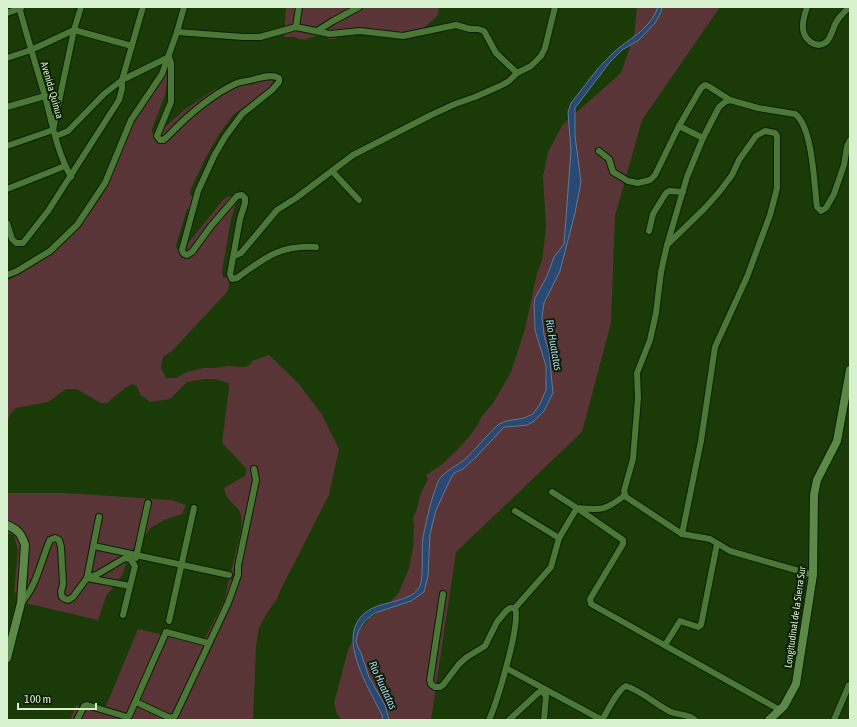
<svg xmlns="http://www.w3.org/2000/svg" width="857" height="727" font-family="'Asap Condensed',sans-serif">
	<rect width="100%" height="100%" fill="#1a3a08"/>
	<g fill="#593537">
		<polygon points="286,7 439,7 438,15 422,30 410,35 377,33 345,34 335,39 329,39 325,36 316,36 304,40 293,37 284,37"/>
		<polygon points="637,7 720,7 642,120 615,216 611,323 582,432 456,552 431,720 341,720 337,714 334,703 348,650 356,634 370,618 387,606 399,592 409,568 413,547 414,525 413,518 416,512 421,493 428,479 426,475 441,465 457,450 468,438 477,426 482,416 493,403 511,372 525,329 537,273 542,260 546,227 543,176 548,152 563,124 621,73 634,35"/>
		<path d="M171,69L167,79L165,95L152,129L153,135L157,134L184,110L215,89L252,77H265L273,81V86L233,115L218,136L207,155L190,191V195L194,197L191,210L187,209L177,242L176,248L181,252L223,200L229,196L235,197L237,200L231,219L222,272L223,278L230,277L228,291L172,351L163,357L161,368L166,378H176L187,372L203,368H214L229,366L244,367L251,364L252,361L269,355L299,384L304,391L321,413L339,449L329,495L281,589L277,599L267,613L259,628L256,646L253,720H70L76,705L103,713L138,629L202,644L224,601L241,530C242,524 242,515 239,510C232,501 227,502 224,488L246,475V468L222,443L229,388L228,383L215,379H204L187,382L170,399L150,402L140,394L137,386L132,384L126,387L107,403H101L76,389H66L48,402L16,408L11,413L7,422V281L36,264L56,249L79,228L102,195L133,125L163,76Z"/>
		<polygon points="7,493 65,493 171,500 186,505 182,514 164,520 150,528 143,539 132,550 121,577 106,596 98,620 25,603 14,591 18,551 14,535 7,533"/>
	</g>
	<path fill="#294974" stroke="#5e7b8f" d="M658,7H662L661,12L655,23L639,40L622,50L610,62L575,108V136L581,182L575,213L560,271L544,303L542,317L544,335L549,352L553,393L544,411L533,422L527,425L518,426L504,427L477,456L463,469L454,473L449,482L436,510L430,534L428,576L424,592L411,601L375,613L365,621L359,630L357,636L356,641L358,647L361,653L369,677L385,705L389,720H383L382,715C364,679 324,617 388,603C399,600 415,597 420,586C424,577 421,551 423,538C425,526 434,485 441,477C447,470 456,466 463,461C476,450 486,435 499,424L507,421L524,418L533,414L540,404L546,390V366L535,330L534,304L535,298L547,276L554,257L564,244L571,151L568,112L571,103C584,87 596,69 611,55C629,37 648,33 658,7Z"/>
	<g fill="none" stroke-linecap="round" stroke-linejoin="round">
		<defs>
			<g id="minor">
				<path d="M19,7C27,36 36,66 45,96C52,123 57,152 71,177"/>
				<path d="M807,7C805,14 802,21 803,29C804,39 815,49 825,43C829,41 831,34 833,30C835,20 843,14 849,7"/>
				<polyline points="7,13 21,8"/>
				<polyline points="296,27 299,7"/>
				<polyline points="317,31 333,21 359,7"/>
				<polyline points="177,32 243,37 260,37 296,27 330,34 360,31 403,36 456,25 470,29 478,29 484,31 496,53 517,73"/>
				<polyline points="7,58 31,50 74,30 132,46"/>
				<polyline points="7,107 45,96"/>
				<polyline points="679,126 703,138"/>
				<path d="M56,136L61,134L68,131L104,94L122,80L169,57L171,63V102L157,136L160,140H163L167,137C186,117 211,95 237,83C243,81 249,81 255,79C262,77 272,74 279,78V82L272,90L242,114L225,137L214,156L198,191L182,250L184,254L187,255L192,252L211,226L237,196L242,195L245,198V203L240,219L230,274L232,279L237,278C266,257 279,245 316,247"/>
				<polyline points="7,146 53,130 74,30 81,7"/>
				<polyline points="599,151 609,159 613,172 628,181 638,183 650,180 655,175 679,126 701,88 705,85 708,86 730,100"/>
				<polyline points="332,171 359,200"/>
				<polyline points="7,189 65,166"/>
				<polyline points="7,223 12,239 16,243 23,243 48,211 119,100 122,89 122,80 143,7"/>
				<polyline points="649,231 653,214 666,193 669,191 683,192"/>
				<polyline points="668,244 705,208 720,191 732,175 739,160 756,136 765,131 775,133 777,136 777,188 774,200 770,215 747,277 715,347 701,441 682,534 710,539 730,551 813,575"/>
				<polyline points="234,256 241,253 277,210 296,198 353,155 431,115 455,104 475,97 500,86 509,81 517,73 531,66 541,56 545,48 555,7"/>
				<polyline points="7,275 17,271 50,251 77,225 105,183 131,120 162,74 177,32 184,7"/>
				<polyline points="552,492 577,508 623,540 623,544 590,599 591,604 780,710"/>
				<polyline points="515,511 559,538"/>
				<polyline points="99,517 87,578 130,586"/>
				<path d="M682,534L626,497L624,491L633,459L638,398L637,373L650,340L656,313L661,272L667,245L687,177L703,138L719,107L725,102L730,100L758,108L795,114C813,127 814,185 817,207L821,211L826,208L834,194L844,165L847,146L850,140"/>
				<polyline points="94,546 229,575"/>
				<polyline points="136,558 148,503"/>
				<path d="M443,594L430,680L431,684L435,687H440L443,685L459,664L467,657L485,646L497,622L506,611L510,608H515C521,624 497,702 489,720"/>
				<path d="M21,603C37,586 41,560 50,540L55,538L59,540L61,547L63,584L61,592L62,597L65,599L68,600L73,597L87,578L98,574L125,558L130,559L135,566L123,615"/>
				<path d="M515,608L551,567L559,538L577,508C601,510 605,511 625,495"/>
				<polyline points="169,621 194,508"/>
				<polyline points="665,645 680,621 698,627 701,625 717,544"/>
				<polyline points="506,668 602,720"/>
				<polyline points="136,702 170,718 175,716 228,603 238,575 238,566 256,480 254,469"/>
				<polyline points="77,720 84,706 87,705 127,717 129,716 166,632 208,643"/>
				<polyline points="509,720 538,693 542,691 546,696 544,720"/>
				<path d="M602,720C607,712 618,689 626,686C642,691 656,705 671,712C680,716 687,713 695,720"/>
				<polyline points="834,720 849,685"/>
			</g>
			<g id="major">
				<path d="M7,525C18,530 21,533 25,545L21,603L7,658"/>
				<polyline points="769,720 784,706 796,684 813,575 814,495 817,480 837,441 850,370"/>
			</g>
		</defs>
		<use href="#minor" stroke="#091f00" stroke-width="8"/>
		<use href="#major" stroke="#091f00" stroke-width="10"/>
		<use href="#minor" stroke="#4c7837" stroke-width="6"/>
		<use href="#major" stroke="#5c8948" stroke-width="8"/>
	</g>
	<g text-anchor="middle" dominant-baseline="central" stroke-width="4" stroke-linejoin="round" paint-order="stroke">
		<g font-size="10" fill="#d8f1ce" stroke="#0c1e04">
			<text transform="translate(52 90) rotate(74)">Avenida Quinua</text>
			<text transform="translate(795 617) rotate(-82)">Longitudinal de la Sierra Sur</text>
		</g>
		<g font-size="11" font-style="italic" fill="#aeccf6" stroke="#0c1e04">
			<text transform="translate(554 345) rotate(80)">Rio Huatatas</text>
			<text transform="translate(383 685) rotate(65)">Rio Huatatas</text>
		</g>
	</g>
	<rect width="857" height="727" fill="none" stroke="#d8f1ce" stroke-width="16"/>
	<path d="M18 703v6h78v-6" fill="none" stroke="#d8f1ce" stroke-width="2"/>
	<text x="24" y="703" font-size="12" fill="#d8f1ce" stroke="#0c1e04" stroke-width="3" paint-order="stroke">100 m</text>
</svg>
